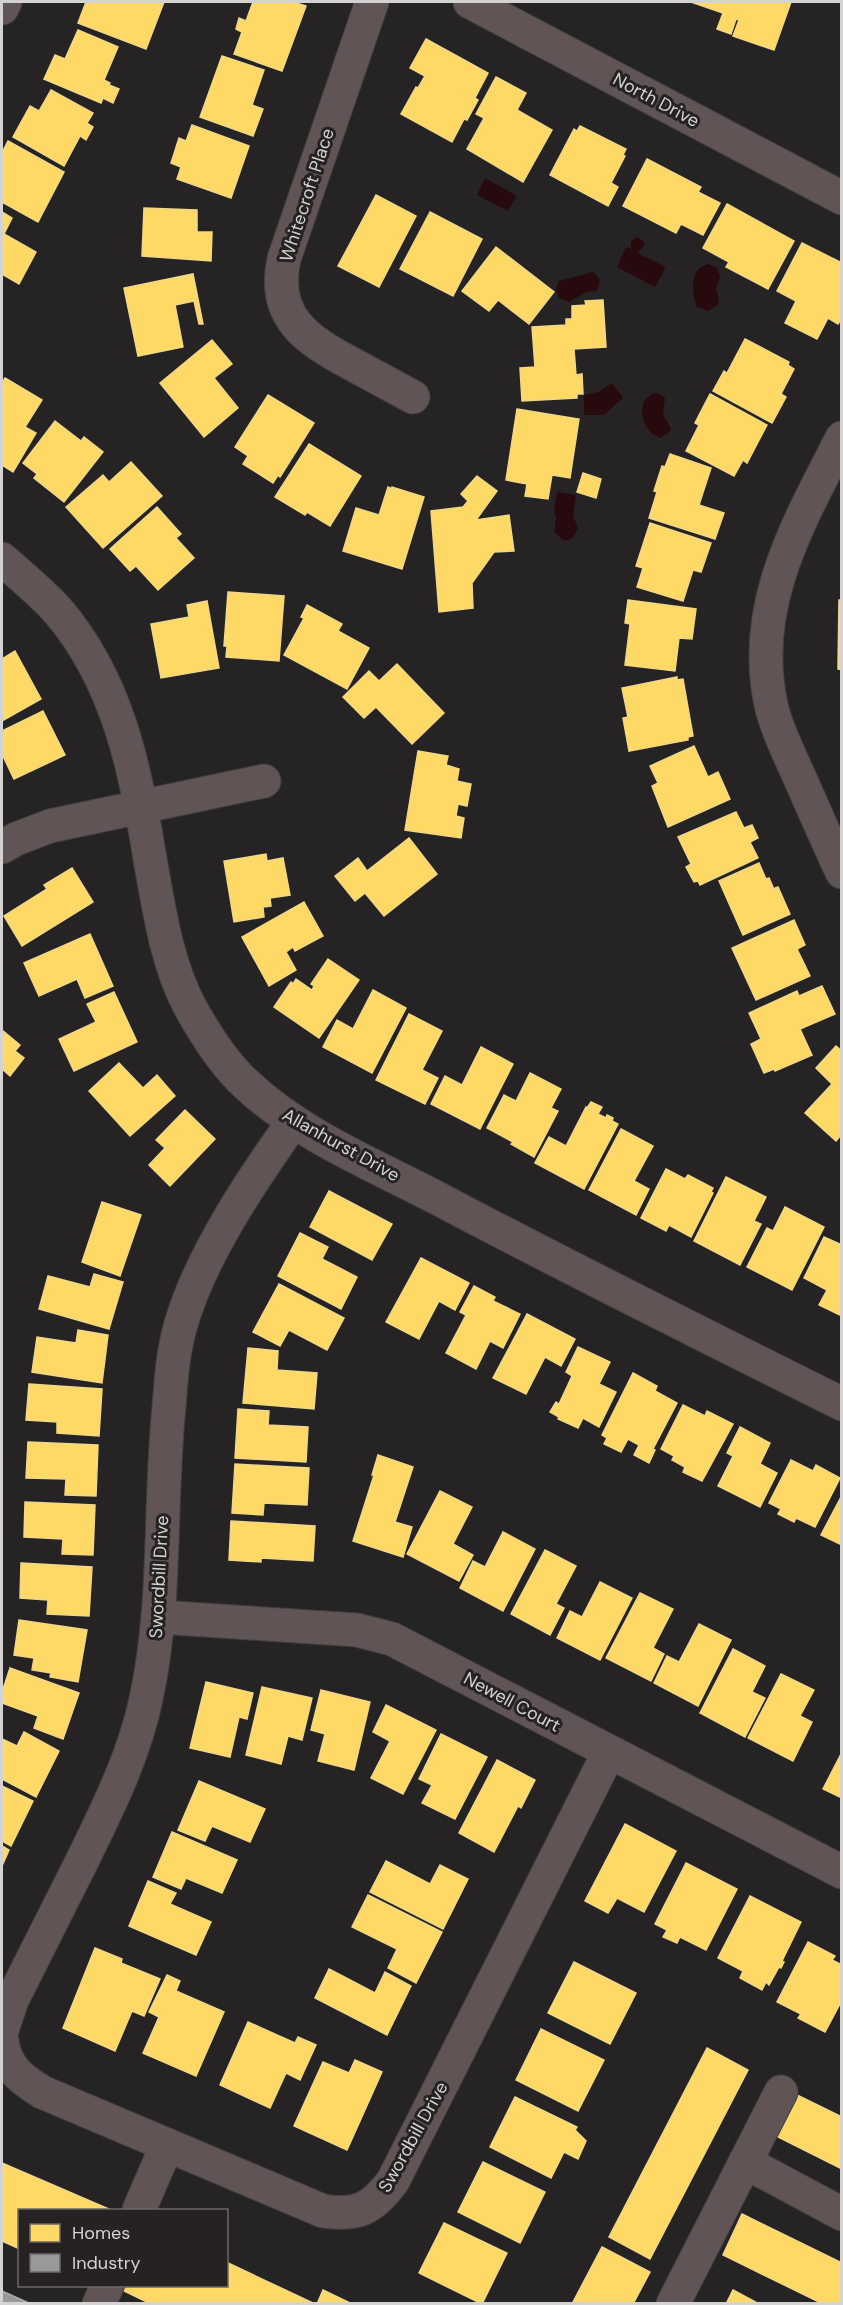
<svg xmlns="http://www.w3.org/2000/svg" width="843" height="2305" font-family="'DM Sans',sans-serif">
	<rect width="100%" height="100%" fill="#252323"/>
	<g fill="#270a0d">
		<polygon points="485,178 517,196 508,211 477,195"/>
		<polygon points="636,237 642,240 645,245 637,253 664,266 665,269 655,287 617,267 625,249 628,247 631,249 631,242"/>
		<path d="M708,264L717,268L720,277L716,289L719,299L717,305L708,311L697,307C692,293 689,268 708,264Z"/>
		<path d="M593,272C600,277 602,283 596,291L586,292L569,302L559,298L556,289L559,281Z"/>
		<polygon points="612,383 623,398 604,415 584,415 584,395 598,392"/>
		<path d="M653,393H657L665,398L663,415L671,428L670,432L660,438C645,432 639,416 644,401Z"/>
		<path d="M557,492L576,495L573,516L578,528C574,536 572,541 563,540L554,532L556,518L554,512Z"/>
	</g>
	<g fill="#ffd966" stroke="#f2d786" stroke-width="1.5">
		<polygon points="86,2 164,2 146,49 78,23"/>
		<polygon points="253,2 293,2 306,6 282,71 234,54 242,32 236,29 239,18 246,21"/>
		<polygon points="691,2 791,2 774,50 733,36 739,20 736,19 731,34 717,29 723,13"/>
		<polygon points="78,30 118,47 104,80 110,83 109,85 119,89 113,103 103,98 101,103 44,79 55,55 65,59"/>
		<polygon points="426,39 488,73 475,98 478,100 467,120 464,119 452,142 401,114 416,87 418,88 425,76 410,68"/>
		<polygon points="222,56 264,70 252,105 263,109 253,136 200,117"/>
		<polygon points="496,77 526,93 517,110 552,130 523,182 467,149 484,118 476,114"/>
		<polygon points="51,90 93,113 87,123 93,127 86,140 80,136 64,166 13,137 30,106 39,111"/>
		<polygon points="192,125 249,146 231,198 177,179 181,167 171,163 179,138 186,141"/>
		<polygon points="580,126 626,149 623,155 625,156 611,183 618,187 608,206 550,175 574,129 577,131"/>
		<polygon points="8,141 64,172 38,222 2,202 2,153"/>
		<polygon points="647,159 701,187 698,192 720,203 703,235 681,224 676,233 623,206"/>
		<polygon points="376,195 416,216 379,287 338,266"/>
		<polygon points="727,204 794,241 768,289 726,267 729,262 703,248"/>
		<polygon points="144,208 197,210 197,232 212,232 211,261 142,256"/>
		<polygon points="2,212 12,218 4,234 36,252 19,284 2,274"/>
		<polygon points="430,212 482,239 453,296 400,269"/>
		<polygon points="802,243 842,263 842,318 838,324 828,318 817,339 785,323 796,301 777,291"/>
		<polygon points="496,247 554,292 529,324 498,300 489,311 462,291"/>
		<polygon points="193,274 203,324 199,324 194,301 175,305 183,347 138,356 124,288"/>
		<polygon points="603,300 606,347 574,349 576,375 582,374 583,394 577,394 577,398 522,401 520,368 535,367 532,327 566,325 566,319 572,319 572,306 586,305 585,301"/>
		<polygon points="745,339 789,362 788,365 794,369 781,394 786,397 772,423 713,391 724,371 727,373"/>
		<polygon points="212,340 232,364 214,378 238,408 204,437 160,383"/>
		<polygon points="5,378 42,400 25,427 36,433 13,472 2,465 2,383"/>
		<polygon points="710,394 767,425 747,463 743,460 734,476 686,451 699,425 695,423"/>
		<polygon points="268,395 314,423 280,477 278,475 273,483 243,464 248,456 235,447"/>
		<polygon points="517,409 579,419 570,478 552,475 548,499 525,496 527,484 506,480"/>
		<polygon points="55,421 81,441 84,437 103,452 64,502 34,478 37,474 23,463"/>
		<polygon points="309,444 361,476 330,526 307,512 305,515 275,497"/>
		<polygon points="670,454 711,468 699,505 724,513 715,539 649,518 657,492 654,491 662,466 665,467"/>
		<polygon points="131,462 162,496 103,548 66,507 103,475 109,482"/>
		<polygon points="583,473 601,479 596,498 577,492"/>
		<polygon points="477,476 497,491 476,520 509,515 514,551 494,552 472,583 473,608 439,612 431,511 463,507 468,501 461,494"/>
		<polygon points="388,487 392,489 392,487 424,497 402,569 343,551 356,508 379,515"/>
		<polygon points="157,507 181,534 176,538 194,558 158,590 136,566 130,571 110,549"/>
		<polygon points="650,523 711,543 701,572 693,570 683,601 637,587 643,568 636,566"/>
		<polygon points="228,592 284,596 279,661 226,657 227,646 224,646"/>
		<polygon points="628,600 696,609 692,639 679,638 675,671 625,665 630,624 625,623"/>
		<polygon points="839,600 842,600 842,670 838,669"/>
		<polygon points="207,601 219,668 161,678 151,624 189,617 187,605"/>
		<polygon points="307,605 342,624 338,631 369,648 347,689 284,655 304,618 301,617"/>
		<polygon points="15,651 41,699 2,721 2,659"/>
		<polygon points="397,664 444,713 412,744 376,707 364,718 343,697 369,671 379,681"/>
		<polygon points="677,677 677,680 683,679 693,736 688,737 688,740 629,751 623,718 628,717 622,688"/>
		<polygon points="43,711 65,755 14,779 2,754 2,731"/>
		<polygon points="694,746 708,777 718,772 730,799 668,827 652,786 658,783 650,766"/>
		<polygon points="418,751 448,756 446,765 459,769 457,781 471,784 467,806 458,804 456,816 464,818 461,838 405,830"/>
		<polygon points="736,812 744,828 752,825 758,838 750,842 758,858 700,885 698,881 694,882 686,867 691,864 678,837"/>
		<polygon points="409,838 437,874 384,916 365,893 355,901 335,876 358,858 367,871"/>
		<polygon points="266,854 267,861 283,858 290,895 270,898 271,906 263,907 264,917 234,922 224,861"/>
		<polygon points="759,863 766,879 769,878 773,887 770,890 778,887 790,914 743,935 719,881"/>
		<polygon points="72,868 93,902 22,946 4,916 47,889 44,885"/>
		<polygon points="304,902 323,936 295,951 293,947 286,952 296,970 269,986 242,937"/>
		<polygon points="794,920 805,945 797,949 810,976 756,1000 732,948"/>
		<polygon points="90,934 113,986 85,998 77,979 39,996 24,963"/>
		<polygon points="328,959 359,980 319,1038 274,1007 291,982 293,984 296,979 312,990 314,986 311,984"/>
		<polygon points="822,986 835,1014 800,1029 812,1055 775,1071 774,1069 764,1073 751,1044 761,1039 749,1013 797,991 799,996"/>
		<polygon points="373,990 406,1008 372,1073 323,1047 337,1020 353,1029"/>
		<polygon points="114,992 137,1042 74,1071 59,1039 96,1022 87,1004"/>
		<polygon points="409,1014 442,1031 422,1070 438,1078 425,1104 376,1080"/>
		<polygon points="2,1030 20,1045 15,1051 24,1058 10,1076 2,1069"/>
		<polygon points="836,1046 842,1051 842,1134 836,1141 805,1113 832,1084 816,1068"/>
		<polygon points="481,1047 513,1064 480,1129 431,1104 445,1076 462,1085"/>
		<polygon points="119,1063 143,1088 157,1075 175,1096 130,1136 89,1091"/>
		<polygon points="530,1073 561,1089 551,1108 558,1111 534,1157 511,1144 513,1142 487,1128 504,1095 516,1101"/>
		<polygon points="591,1102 602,1107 598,1114 606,1118 607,1115 613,1118 612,1121 618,1124 584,1189 535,1163 549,1137 566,1146 586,1107 587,1108"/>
		<polygon points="185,1110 215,1139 170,1186 149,1165 165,1148 156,1140"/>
		<polygon points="621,1129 653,1146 634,1181 649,1189 636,1215 589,1190"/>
		<polygon points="666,1169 685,1179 688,1175 713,1188 711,1192 713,1193 691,1237 669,1225 666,1231 641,1218"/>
		<polygon points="726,1177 766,1197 754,1221 761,1224 740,1265 694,1241"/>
		<polygon points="329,1191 392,1224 372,1260 310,1227"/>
		<polygon points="102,1202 141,1215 120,1276 82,1262"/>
		<polygon points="785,1207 824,1227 792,1290 747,1267 767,1228 773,1231"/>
		<polygon points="300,1233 328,1247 322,1259 357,1277 341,1309 278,1276"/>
		<polygon points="824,1237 842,1245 842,1316 819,1305 827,1290 804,1278"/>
		<polygon points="421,1258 469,1283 455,1310 439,1301 419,1339 386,1322"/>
		<polygon points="94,1274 123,1282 109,1329 39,1309 48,1276 90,1287"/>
		<polygon points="279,1284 344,1318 327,1350 289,1330 280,1346 253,1332"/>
		<polygon points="474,1286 495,1297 493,1301 520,1314 503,1348 490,1341 476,1369 446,1353 466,1315 460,1312"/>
		<polygon points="527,1314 575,1339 561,1366 545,1357 526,1394 493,1378"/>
		<polygon points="78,1330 108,1335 102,1383 32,1372 37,1337 76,1343"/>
		<polygon points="578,1347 610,1362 599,1384 616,1392 599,1427 583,1418 578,1428 558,1419 559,1417 550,1412 556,1402 559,1404 572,1376 566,1372"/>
		<polygon points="248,1348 278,1351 277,1370 317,1373 314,1409 243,1403"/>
		<polygon points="633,1373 657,1386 655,1391 677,1403 653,1449 655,1450 649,1463 634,1455 639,1445 628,1439 621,1452 604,1444 607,1438 602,1435"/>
		<polygon points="29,1384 102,1389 99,1436 57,1433 57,1422 26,1420"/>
		<polygon points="683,1405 705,1416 707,1411 733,1424 702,1481 683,1472 685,1467 672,1460 674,1456 661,1449"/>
		<polygon points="238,1409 269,1411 268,1425 308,1427 306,1462 235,1458"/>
		<polygon points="740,1427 770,1443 760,1464 777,1473 760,1507 718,1486 733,1456 727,1453"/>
		<polygon points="28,1442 98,1445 96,1496 65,1495 66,1479 26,1478"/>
		<polygon points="378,1455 413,1467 395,1522 412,1527 403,1557 353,1541 374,1475 372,1475"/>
		<polygon points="791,1460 813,1471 816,1465 840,1478 815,1527 796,1518 794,1522 778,1514 781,1509 769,1503"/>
		<polygon points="235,1464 309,1468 307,1505 264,1503 263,1515 232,1513"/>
		<polygon points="440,1491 472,1507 453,1544 473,1555 459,1581 407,1554"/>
		<polygon points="842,1495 842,1545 821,1535"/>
		<polygon points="25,1502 95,1505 93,1555 62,1554 63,1539 24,1537"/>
		<polygon points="231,1521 315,1526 313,1561 261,1558 261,1562 229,1560"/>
		<polygon points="503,1532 535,1549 503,1611 460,1588 473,1561 485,1567"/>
		<polygon points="545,1550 576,1566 556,1604 564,1608 550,1635 511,1614"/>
		<polygon points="21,1563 92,1567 89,1616 47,1614 48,1600 20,1598"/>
		<polygon points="600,1582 632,1598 600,1660 557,1638 570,1611 582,1617"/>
		<polygon points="640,1593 673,1609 653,1648 664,1654 651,1681 606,1658"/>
		<polygon points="19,1620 87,1630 78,1682 50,1677 51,1673 32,1670 34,1658 14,1655"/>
		<polygon points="699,1624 731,1640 698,1706 654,1683 667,1656 679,1662"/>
		<polygon points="733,1649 765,1666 752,1692 765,1698 745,1737 700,1713"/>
		<polygon points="10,1668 79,1693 63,1739 34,1728 38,1716 2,1703 2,1692"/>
		<polygon points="781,1674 814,1690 800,1716 812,1722 793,1761 748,1738"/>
		<polygon points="206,1682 253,1693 247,1719 239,1717 230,1757 190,1748"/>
		<polygon points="262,1687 312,1698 302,1740 288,1736 281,1764 246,1755"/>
		<polygon points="321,1690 370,1702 354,1770 318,1761 325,1734 311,1730"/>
		<polygon points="386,1705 436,1730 403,1794 371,1778 390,1741 373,1732"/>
		<polygon points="24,1732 59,1751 36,1797 2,1779 2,1739 17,1746"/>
		<polygon points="441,1734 487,1757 455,1819 422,1803 432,1785 419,1779"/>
		<polygon points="841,1754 842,1754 842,1798 823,1789"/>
		<polygon points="497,1760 535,1780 521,1808 518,1806 494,1852 459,1833"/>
		<polygon points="199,1781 265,1809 250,1842 212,1826 205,1841 178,1830"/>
		<polygon points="2,1786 33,1801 11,1846 2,1841"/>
		<polygon points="625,1824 676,1851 644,1912 617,1898 608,1913 585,1901"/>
		<polygon points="172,1832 237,1860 222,1893 186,1878 181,1889 153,1877"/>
		<polygon points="2,1846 9,1850 2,1866"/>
		<polygon points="386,1861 430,1884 440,1865 468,1879 443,1929 370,1892"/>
		<polygon points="686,1863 737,1889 706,1950 680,1937 677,1943 663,1937 667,1930 655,1924"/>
		<polygon points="148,1881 176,1893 170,1904 211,1922 196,1955 129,1926"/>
		<polygon points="368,1895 442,1932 416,1983 388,1968 397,1949 352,1927"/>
		<polygon points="750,1896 801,1922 782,1961 784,1962 781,1968 779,1967 769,1985 766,1982 762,1990 740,1978 743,1971 718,1958"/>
		<polygon points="808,1942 835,1956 832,1960 842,1965 842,2000 825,2032 798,2018 801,2014 777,2002"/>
		<polygon points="95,1948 122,1959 121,1963 160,1979 144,2016 132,2011 115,2051 63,2028"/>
		<polygon points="574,1962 636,1993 610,2044 548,2013"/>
		<polygon points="329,1969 375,1993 385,1972 411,1986 387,2035 315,1998"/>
		<polygon points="167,1975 180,1981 176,1991 224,2012 196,2076 143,2053 159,2017 149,2012"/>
		<polygon points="248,2022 295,2043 298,2037 316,2045 300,2080 286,2073 270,2108 220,2085"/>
		<polygon points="541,2029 604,2060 578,2111 516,2080"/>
		<polygon points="707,2048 748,2070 650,2259 609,2237"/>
		<polygon points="355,2060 382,2072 347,2150 294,2126 323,2062 349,2073"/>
		<polygon points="797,2095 842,2117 842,2169 776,2136"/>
		<polygon points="515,2097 577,2127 575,2130 586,2141 578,2159 564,2152 551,2178 490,2147"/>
		<polygon points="483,2162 545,2192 520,2243 458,2212"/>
		<polygon points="2,2163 111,2210 20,2210 20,2249 2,2241"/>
		<polygon points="742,2214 842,2263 842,2304 823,2304 723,2255"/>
		<polygon points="444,2223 507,2253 482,2304 419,2273"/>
		<polygon points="602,2247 650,2272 633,2304 572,2304"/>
		<polygon points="226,2262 315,2304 151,2304 124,2291 127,2286 226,2286"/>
		<polygon points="323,2290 352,2304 317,2304"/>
		<polygon points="733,2290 759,2304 726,2304"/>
	</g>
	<polygon fill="#999" stroke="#abaaaa" stroke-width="1.5" points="2,2291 31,2304 2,2304"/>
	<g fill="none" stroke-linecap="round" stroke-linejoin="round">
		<defs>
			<g id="minor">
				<path d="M372,2L284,259C271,317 307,340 352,364C372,375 393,386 413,397"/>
				<polyline points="470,2 842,198"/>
				<polyline points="2,8 5,2"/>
				<path d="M842,438C798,524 748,608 772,709C778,732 789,754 799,776C813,808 827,840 842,872"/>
				<path d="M2,559C21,576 41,592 58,611C118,681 136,771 150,859C159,908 166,962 190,1007C205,1034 223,1063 246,1084C300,1135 372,1164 437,1198C571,1269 706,1336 842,1404"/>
				<polyline points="2,847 16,839 50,826 264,781"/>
				<polyline points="159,1617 357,1630 392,1639 842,1872"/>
				<path d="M2,2030L12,2000C35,1955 57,1910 80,1865C106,1812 134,1757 146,1699C167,1603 159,1505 169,1407C171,1379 173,1351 181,1324C201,1255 252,1180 293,1122"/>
				<path d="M2,2041C5,2067 21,2079 42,2092L323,2211C358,2216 372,2209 393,2181L609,1752"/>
				<polyline points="745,2162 842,2214"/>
				<polyline points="139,2210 167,2145"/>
				<polyline points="99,2304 107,2286"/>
				<polyline points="673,2304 781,2092"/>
			</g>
		</defs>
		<use href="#minor" stroke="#413f3f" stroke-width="35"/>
		<use href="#minor" stroke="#605455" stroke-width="33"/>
	</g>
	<g text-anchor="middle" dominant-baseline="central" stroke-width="6" stroke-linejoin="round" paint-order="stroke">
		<g font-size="18" fill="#d5d2d2" stroke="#262222">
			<text transform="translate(656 100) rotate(28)">North Drive</text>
			<text transform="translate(307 195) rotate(-72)">Whitecroft Place</text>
			<text transform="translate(341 1145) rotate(29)">Allanhurst Drive</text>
			<text transform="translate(159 1577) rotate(-87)">Swordbill Drive</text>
			<text transform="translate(512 1702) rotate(28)">Newell Court</text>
			<text transform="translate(413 2137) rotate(-61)">Swordbill Drive</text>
		</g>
	</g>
	<rect width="843" height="2305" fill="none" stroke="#d5d2d2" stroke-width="6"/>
	<rect x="18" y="2209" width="210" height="78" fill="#262222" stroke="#6c6868" stroke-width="1.5"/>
	<rect x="30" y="2224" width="30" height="18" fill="#ffd966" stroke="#6c6868" stroke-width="1.5"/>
	<text x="72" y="2239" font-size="18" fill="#d5d2d2">Homes</text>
	<rect x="30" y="2254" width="30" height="18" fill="#999999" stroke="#6c6868" stroke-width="1.5"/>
	<text x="72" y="2269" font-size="18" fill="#d5d2d2">Industry</text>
</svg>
